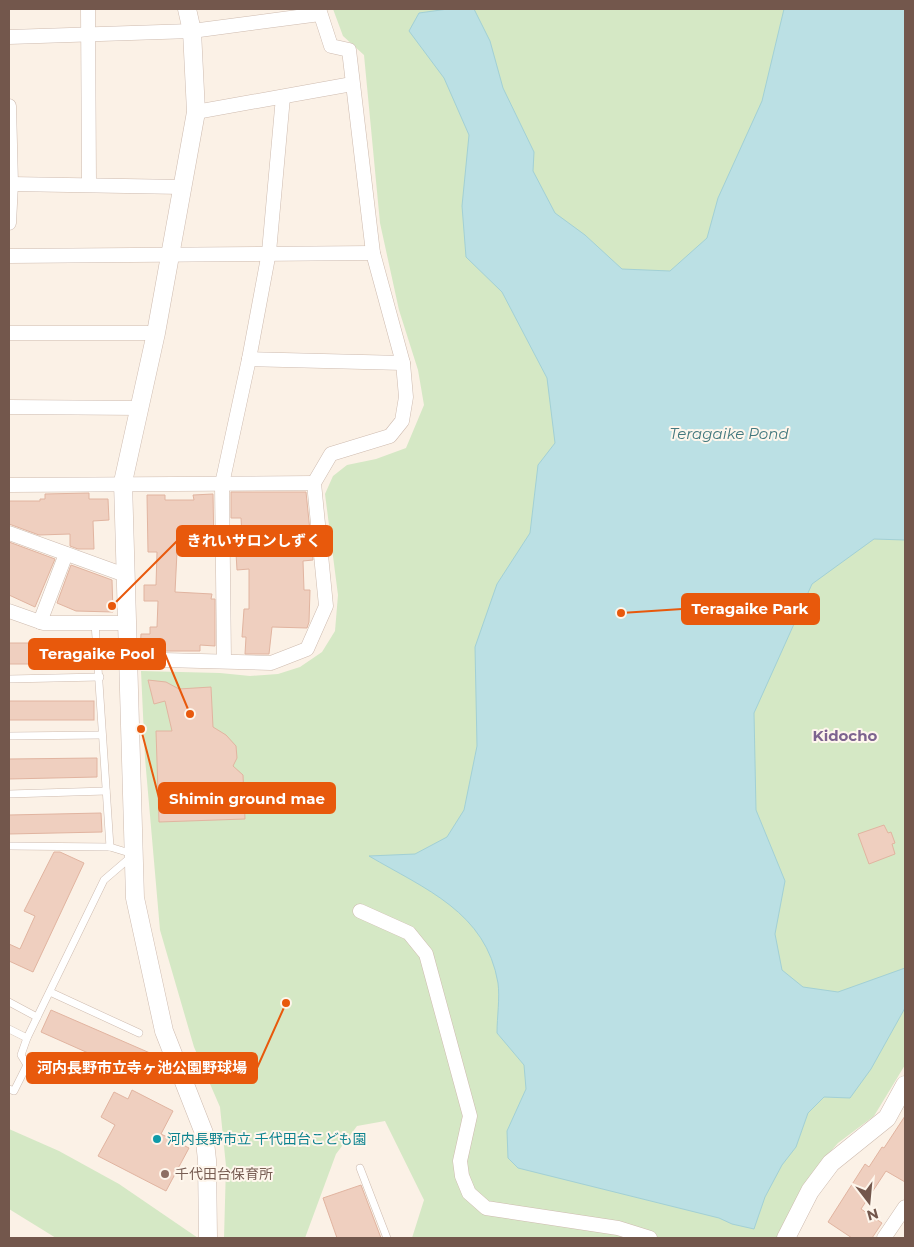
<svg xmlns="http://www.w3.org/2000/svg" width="914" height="1247" font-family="Montserrat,'Noto Sans JP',sans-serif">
	<rect width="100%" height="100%" fill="#fbf1e6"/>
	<g fill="#d5e8c5">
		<polygon points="333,9 905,9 905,1065 874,1116 838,1143 823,1160 781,1238 412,1238 424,1200 385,1121 357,1126 336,1154 305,1238 224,1238 226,1166 220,1107 194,1047 160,930 145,758 141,671 220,673 250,676 278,674 300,667 322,652 335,631 338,595 325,494 333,476 347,465 376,459 406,448 424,405 418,370 399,310 380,223 364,55 343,36"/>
		<polygon points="9,1129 59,1151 119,1184 198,1238 56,1238 9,1209"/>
	</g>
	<path fill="#bbe0e4" stroke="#a2d0d5" d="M448,9H474L490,41L503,88L534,152L533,171L555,213L585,235L622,269L670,271L707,238L718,198L762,101L784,9H905V540L874,539L812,584L754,713L756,810L785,881L775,934L782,970L803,987L838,992L905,968V1008L871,1069L850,1098L824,1097L808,1113L796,1147L782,1165L765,1197L754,1229L732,1224L719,1218L518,1168L508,1158L507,1131L526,1089L524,1065L497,1033C497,1017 500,998 498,983C486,912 425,889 369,856L415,854L447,837L464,810L477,746L475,647L497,584L530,533L538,465L555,443L547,378L502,292L466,257L462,206L469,135L444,78L409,31L419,13Z"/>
	<g fill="#efcfbf" stroke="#e1b4a0">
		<polygon points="231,492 306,492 313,560 303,561 304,590 310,590 309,622 307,628 272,627 269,654 245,654 246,637 242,637 244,609 249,609 249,569 237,570 236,553 243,553 241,518 231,518"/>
		<polygon points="89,493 89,499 108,499 109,520 93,521 94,549 78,549 70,546 70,534 39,535 9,524 9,501 40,501 40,499 45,499 45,494"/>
		<polygon points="213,494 214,550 179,549 179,552 177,552 175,592 212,594 211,599 215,599 215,646 200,645 200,651 140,651 141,634 150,634 150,627 157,627 158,601 144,601 144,585 156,585 157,552 148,552 147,495 165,495 165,500 194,500 193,495"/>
		<polygon points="9,542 55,559 35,607 9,595"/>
		<polygon points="71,565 112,580 113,612 76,611 57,603"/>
		<polygon points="9,643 91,643 92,664 9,664"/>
		<polygon points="148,680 166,682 179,689 211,687 213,727 226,735 236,746 237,758 233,766 243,775 245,819 159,822 156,731 172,731 165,701 154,704"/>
		<rect x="9" y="701" width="85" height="19"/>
		<polygon points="97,758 97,777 9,779 9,759"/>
		<polygon points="101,813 102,832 9,834 9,815"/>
		<polygon points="884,825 888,833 891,832 895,843 892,844 895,854 869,864 858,834"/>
		<polygon points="54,852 60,852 84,863 33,972 9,961 9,944 20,949 35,916 24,911"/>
		<polygon points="51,1010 150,1053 140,1076 41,1032"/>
		<polygon points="132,1090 173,1111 161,1134 189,1148 166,1191 98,1156 115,1125 101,1117 114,1092 128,1099"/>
		<polygon points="905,1116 905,1182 886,1171 861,1209 882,1223 872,1238 852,1238 828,1222 865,1164 869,1167 882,1147 884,1148"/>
		<polygon points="361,1185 381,1238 337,1238 323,1198"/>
	</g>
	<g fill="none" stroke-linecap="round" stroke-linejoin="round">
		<defs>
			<g id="service">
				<polyline points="95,623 110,847"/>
				<polyline points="9,679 100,677"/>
				<polyline points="9,736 102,735"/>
				<polyline points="9,794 106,791"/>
				<polyline points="9,846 110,847 133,854"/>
				<polyline points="50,992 139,1033"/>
				<polyline points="9,1002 37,1017"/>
				<polyline points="9,1029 27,1038"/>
				<polyline points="9,1089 14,1091 27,1065 21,1055 27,1038 104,880 132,856"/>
				<polyline points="360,1168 387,1238"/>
			</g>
			<g id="minor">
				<polyline points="88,9 89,184"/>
				<polyline points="9,37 192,31 320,14"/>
				<polyline points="9,106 11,184 9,223"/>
				<polyline points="196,112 352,84"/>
				<polyline points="11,184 182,187"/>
				<polyline points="9,256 373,253"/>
				<polyline points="9,333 156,333"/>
				<polyline points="249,359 403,363"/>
				<polyline points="9,407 141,408"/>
				<polyline points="9,485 314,483"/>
				<polyline points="9,533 125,575"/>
				<polyline points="9,611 43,623 126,623"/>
				<polyline points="40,622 66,554"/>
				<polyline points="127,659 271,663 307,649 326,606 314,483 331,454 390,436 402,421 406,397 403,363 373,253 349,50 331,46 319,9"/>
				<polyline points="224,661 222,484 249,359 269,252 283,97"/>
				<polyline points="360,911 409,933 426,954 470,1116 460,1161 462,1176 469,1193 486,1208 618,1228 650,1238"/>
				<polyline points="884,1238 905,1207"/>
			</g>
			<g id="tertiary">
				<polyline points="187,9 192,31 196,112 156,333 123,482 135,898 164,1031 204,1133 207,1160 208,1238"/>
				<polyline points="786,1238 810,1191 831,1163 887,1118 905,1085"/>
			</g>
		</defs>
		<use href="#service" stroke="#cebbaf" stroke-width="8"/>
		<use href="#minor" stroke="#cebbaf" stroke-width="15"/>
		<use href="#tertiary" stroke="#cebbaf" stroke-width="19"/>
		<use href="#service" stroke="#fff" stroke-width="7"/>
		<use href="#minor" stroke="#fff" stroke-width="14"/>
		<use href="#tertiary" stroke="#fff" stroke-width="18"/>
	</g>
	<circle fill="#0f9aa8" stroke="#fef6ec" stroke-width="2" cx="157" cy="1139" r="5"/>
	<circle fill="#8d6e63" stroke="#fef6ec" stroke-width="2" cx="165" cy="1174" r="5"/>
	<g text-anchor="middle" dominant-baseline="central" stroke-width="4" stroke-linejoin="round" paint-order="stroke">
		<g font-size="14" fill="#0d838f" stroke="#fef6ec" text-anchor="start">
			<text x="167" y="1139">河内長野市立 千代田台こども園</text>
		</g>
		<g font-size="14" fill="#785e54" stroke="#fef6ec" text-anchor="start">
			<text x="175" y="1174">千代田台保育所</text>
		</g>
		<g font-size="15" font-style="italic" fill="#43787e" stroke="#fef6ec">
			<text x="729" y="433">Teragaike Pond</text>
		</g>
		<g font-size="15" font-weight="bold" fill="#7d648f" stroke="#fef6ec">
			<text x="845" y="735">Kidocho</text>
		</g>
	</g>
	<path fill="none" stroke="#e8590c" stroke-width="2" d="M112 606L177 541M621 613L682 609M190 714L165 654M141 729L159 798M286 1003L257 1068"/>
	<g fill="#e8590c" stroke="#fef6ec" stroke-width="2">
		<circle cx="112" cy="606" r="5"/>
		<circle cx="621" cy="613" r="5"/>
		<circle cx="190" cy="714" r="5"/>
		<circle cx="141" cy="729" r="5"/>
		<circle cx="286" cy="1003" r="5"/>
	</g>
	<g fill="#e8590c" stroke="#e8590c" stroke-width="2">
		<rect x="177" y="526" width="155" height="30" rx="5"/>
		<rect x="682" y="594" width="137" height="30" rx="5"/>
		<rect x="29" y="639" width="136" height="30" rx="5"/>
		<rect x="159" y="783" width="176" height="30" rx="5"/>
		<rect x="27" y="1053" width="230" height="30" rx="5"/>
	</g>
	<g font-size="15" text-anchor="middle" font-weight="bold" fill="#fff">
		<text x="254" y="546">きれいサロンしずく</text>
		<text x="750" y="614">Teragaike Park</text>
		<text x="97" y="659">Teragaike Pool</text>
		<text x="247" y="804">Shimin ground mae</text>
		<text x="142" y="1073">河内長野市立寺ヶ池公園野球場</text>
	</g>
	<rect width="914" height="1247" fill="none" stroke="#73574c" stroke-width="20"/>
	<g transform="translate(869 1202) rotate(164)" stroke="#fef6ec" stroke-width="4" paint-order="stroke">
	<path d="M0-4L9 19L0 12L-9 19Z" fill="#73574c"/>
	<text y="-8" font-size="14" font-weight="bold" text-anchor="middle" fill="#73574c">N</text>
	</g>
</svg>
